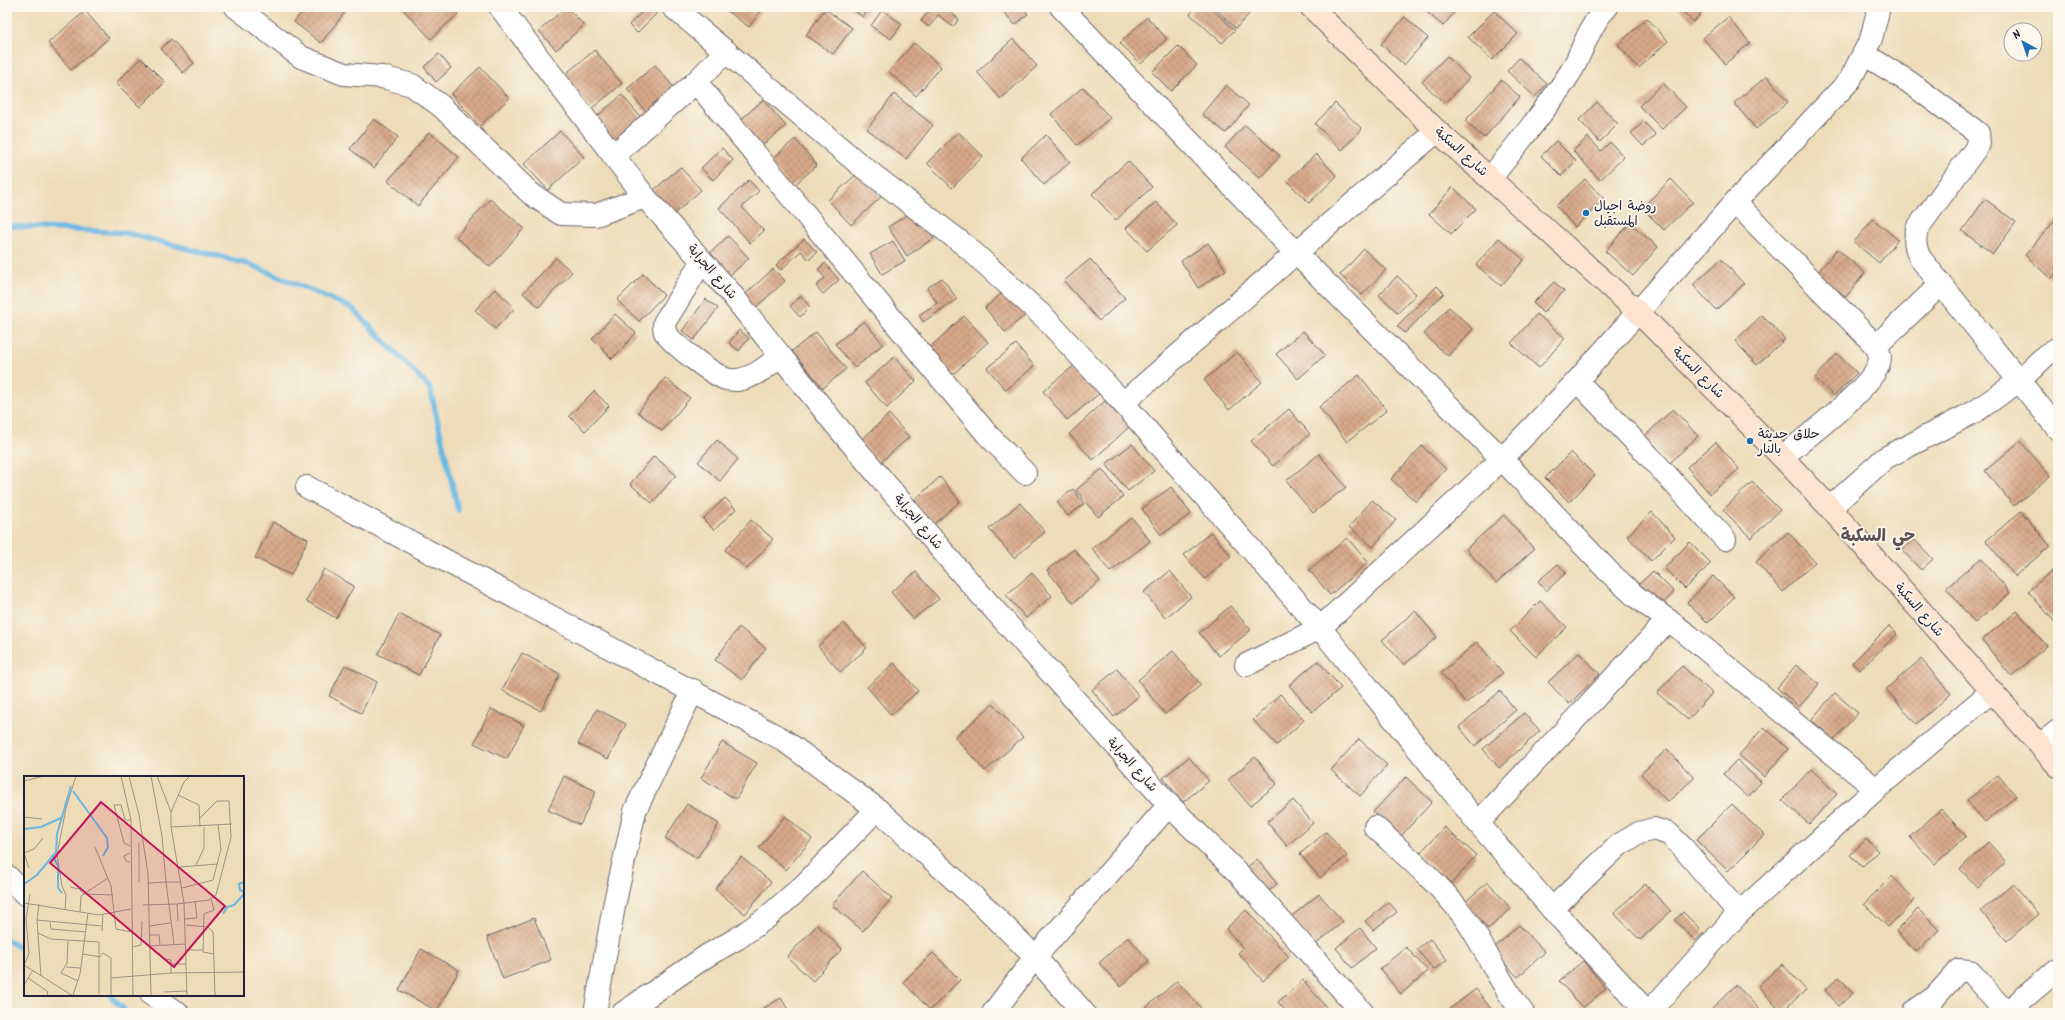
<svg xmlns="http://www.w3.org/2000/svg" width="2065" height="1020" font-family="Kalam,'Playpen Sans Arabic',sans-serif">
	<defs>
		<pattern id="building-cross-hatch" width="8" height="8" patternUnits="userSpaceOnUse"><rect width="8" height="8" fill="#d7a887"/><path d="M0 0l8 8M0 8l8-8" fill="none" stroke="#b89075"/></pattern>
	</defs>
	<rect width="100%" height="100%" fill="#fbf7ec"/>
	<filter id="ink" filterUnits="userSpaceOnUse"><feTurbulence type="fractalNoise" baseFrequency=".025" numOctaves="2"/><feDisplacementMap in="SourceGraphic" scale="8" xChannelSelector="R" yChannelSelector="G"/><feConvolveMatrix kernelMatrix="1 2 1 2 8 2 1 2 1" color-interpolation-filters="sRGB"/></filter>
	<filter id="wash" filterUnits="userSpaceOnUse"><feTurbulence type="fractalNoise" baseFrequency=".012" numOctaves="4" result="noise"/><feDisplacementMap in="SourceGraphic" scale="16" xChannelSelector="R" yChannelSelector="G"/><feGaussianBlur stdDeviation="0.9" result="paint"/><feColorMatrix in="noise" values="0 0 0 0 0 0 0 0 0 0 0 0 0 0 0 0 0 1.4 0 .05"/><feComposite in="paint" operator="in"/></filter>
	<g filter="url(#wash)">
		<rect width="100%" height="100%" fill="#eedcb9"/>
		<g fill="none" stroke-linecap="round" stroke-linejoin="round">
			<g stroke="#69b7e3" stroke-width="5.5">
				<polyline points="7,226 126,233 249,264 352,308 430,388 458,510"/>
				<polyline points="7,940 25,951"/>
				<polyline points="110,995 127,1013"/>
			</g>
		</g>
		<g id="blocks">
			<g fill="url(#building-cross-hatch)">
				<polygon points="306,7 349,7 321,43 294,22"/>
				<polygon points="401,7 452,7 458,14 431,39"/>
				<polygon points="566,7 584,25 556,50 539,31"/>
				<polygon points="647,7 663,7 637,33 629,25"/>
				<polygon points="722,7 764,7 749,27"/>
				<polygon points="849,7 870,7 863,17"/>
				<polygon points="932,7 943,7 959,19 953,27 938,15 929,27 921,21"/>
				<polygon points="1000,7 1022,7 1028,14 1015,25"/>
				<polygon points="1196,7 1210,7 1235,30 1222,43 1190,14"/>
				<polygon points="1213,7 1245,7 1251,12 1236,28"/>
				<polygon points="1421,7 1459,7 1443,26"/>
				<polygon points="1678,7 1697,7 1702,12 1693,22"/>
				<polygon points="825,9 852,28 833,54 806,35"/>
				<polygon points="882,10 902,24 891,39 871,26"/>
				<polygon points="85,11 109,38 71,70 48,43"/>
				<polygon points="1494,11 1518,34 1492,60 1468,37"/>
				<polygon points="1147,17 1167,39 1141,64 1120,43"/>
				<polygon points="1405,17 1428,38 1404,65 1381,44"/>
				<polygon points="1728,17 1750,43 1725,64 1703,38"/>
				<polygon points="1647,18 1668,41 1639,68 1618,45"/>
				<polygon points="171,39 194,63 183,73 161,49"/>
				<polygon points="1013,39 1037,66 1001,99 977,72"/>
				<polygon points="914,43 941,67 916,96 889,72"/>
				<polygon points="1178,46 1197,65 1171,91 1152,72"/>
				<polygon points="595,50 622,84 591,109 564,75"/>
				<polygon points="439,54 451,68 436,82 424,67"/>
				<polygon points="1447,56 1469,78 1445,104 1422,82"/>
				<polygon points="141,58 165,82 140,107 116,83"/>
				<polygon points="1519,58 1547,84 1535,97 1507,71"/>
				<polygon points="655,65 676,90 648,114 627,89"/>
				<polygon points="480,67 509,98 480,126 451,94"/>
				<polygon points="1767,76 1788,102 1756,129 1734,103"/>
				<polygon points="1501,80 1520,97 1484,138 1465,121"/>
				<polygon points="1663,83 1686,107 1662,129 1639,106"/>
				<polygon points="1226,85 1249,105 1226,133 1202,114"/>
				<polygon points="1083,87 1110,118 1077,145 1051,114"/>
				<polygon points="894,94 933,125 906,159 867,129"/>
				<polygon points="622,95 643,120 615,144 594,119"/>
				<polygon points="763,100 786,126 759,148 737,123"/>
				<polygon points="1597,102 1618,124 1600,142 1579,120"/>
				<polygon points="1335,103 1362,129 1342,150 1315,124"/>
				<polygon points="374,119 398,137 374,168 350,149"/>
				<polygon points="1644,122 1656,135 1643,146 1631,133"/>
				<polygon points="1245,125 1280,156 1260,178 1225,147"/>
				<polygon points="560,131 584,157 548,190 524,164"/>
				<polygon points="429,132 459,157 418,206 388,181"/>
				<polygon points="958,132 983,156 952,188 927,163"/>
				<polygon points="1046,135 1070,162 1044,185 1021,158"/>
				<polygon points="1588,137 1601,151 1610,142 1624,157 1600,180 1573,151"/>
				<polygon points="795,139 817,165 791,188 769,162"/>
				<polygon points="1556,141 1576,161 1561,176 1541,156"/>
				<polygon points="722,148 733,160 713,180 701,168"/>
				<polygon points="1316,154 1337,176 1309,203 1287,181"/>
				<polygon points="1128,161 1152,187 1116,220 1092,194"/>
				<polygon points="680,167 701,190 674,214 653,191"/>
				<polygon points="859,172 881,197 851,225 828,200"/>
				<polygon points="1585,179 1604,199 1575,227 1556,206"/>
				<polygon points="1671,179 1693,202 1664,230 1642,208"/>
				<polygon points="749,180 759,191 742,207 764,231 750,243 719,208"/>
				<polygon points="1453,187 1476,209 1451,234 1429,214"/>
				<polygon points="490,199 524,228 490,267 456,237"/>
				<polygon points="1985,199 2016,222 1993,254 1962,231"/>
				<polygon points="1156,202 1177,225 1147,251 1126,228"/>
				<polygon points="910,213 918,226 923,223 934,238 907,256 888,227"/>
				<polygon points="1873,219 1898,240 1879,263 1854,242"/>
				<polygon points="2055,220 2058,223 2058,271 2051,279 2025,255"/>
				<polygon points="1630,223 1658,247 1633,276 1605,251"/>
				<polygon points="728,236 749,258 727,278 707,256"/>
				<polygon points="1499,238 1524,260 1501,286 1476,265"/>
				<polygon points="804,239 817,252 809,260 801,251 781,270 776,265"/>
				<polygon points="893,241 905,261 882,274 870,254"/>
				<polygon points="1208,243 1226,270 1198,288 1181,261"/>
				<polygon points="1364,249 1386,270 1362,295 1340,275"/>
				<polygon points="1837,249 1865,273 1846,297 1817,273"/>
				<polygon points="556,258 572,272 539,307 523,293"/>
				<polygon points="1090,259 1125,298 1099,321 1064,281"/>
				<polygon points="1721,259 1744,284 1716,310 1693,285"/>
				<polygon points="825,263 839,280 823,294 816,286 825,278 818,270"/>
				<polygon points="773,269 785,281 754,309 742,297"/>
				<polygon points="643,274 664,295 639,321 617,300"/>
				<polygon points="1397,276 1416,294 1398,313 1379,295"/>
				<polygon points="942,278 957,299 923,322 919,315 937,303 927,288"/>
				<polygon points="1554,282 1564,291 1543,313 1533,303"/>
				<polygon points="1437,286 1444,293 1405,333 1397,326"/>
				<polygon points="1008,288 1029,312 1005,332 985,308"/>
				<polygon points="495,289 515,308 495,329 475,310"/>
				<polygon points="801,296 810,307 800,317 790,306"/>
				<polygon points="706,299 718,308 694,340 682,331"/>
				<polygon points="1449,307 1473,329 1448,356 1424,334"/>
				<polygon points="615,314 636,333 612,359 592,339"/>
				<polygon points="1537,314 1565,338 1539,368 1511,343"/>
				<polygon points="1762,315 1785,339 1757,365 1735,341"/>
				<polygon points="964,316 988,342 952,375 928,349"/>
				<polygon points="864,321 883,344 855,368 835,344"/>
				<polygon points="739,330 749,338 739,351 729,343"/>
				<polygon points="1303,331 1325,355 1298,379 1276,354"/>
				<polygon points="816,332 846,369 823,388 792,351"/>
				<polygon points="1016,344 1034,366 1006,390 987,368"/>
				<polygon points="1237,352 1262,382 1229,410 1204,380"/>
				<polygon points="1837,354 1857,373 1834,396 1815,378"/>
				<polygon points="894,357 916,381 887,408 865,383"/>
				<polygon points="1076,364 1100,393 1067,420 1043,391"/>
				<polygon points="1359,375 1387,410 1347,442 1319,407"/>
				<polygon points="665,378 690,398 662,431 638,412"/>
				<polygon points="594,391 609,406 585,431 569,416"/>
				<polygon points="1105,401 1129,427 1093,460 1069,434"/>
				<polygon points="1289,409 1310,434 1273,466 1251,441"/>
				<polygon points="1673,409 1698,436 1669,464 1644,437"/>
				<polygon points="889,414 909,437 880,463 860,441"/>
				<polygon points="717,440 738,459 720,481 698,462"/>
				<polygon points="2020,441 2050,476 2014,506 1985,471"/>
				<polygon points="1716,442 1739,469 1710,494 1687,467"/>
				<polygon points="1132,444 1154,471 1128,491 1106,464"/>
				<polygon points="1422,446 1446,469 1416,502 1391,479"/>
				<polygon points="1571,452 1595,476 1569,502 1545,478"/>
				<polygon points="1319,454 1346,487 1313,513 1286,481"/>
				<polygon points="654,456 676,475 652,503 630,484"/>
				<polygon points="1102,469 1123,497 1098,517 1076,490"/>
				<polygon points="940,477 960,501 933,525 913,501"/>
				<polygon points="1752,482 1780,510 1751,538 1723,510"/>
				<polygon points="1171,487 1191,514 1161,535 1142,509"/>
				<polygon points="1073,489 1084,504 1068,516 1057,502"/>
				<polygon points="725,498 736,509 714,530 703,519"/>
				<polygon points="1372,500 1396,520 1373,547 1349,527"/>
				<polygon points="1020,503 1045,532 1014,558 989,529"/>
				<polygon points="2021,511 2050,546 2015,576 1986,541"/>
				<polygon points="1652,512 1675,537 1651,561 1627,536"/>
				<polygon points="1504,515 1534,549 1496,583 1466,549"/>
				<polygon points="1132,518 1150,541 1110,572 1092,548"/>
				<polygon points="751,520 773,539 747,569 725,550"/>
				<polygon points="273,522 308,539 291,575 255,558"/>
				<polygon points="1211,532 1231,556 1205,579 1184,555"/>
				<polygon points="1788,532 1815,562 1783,592 1756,562"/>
				<polygon points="1347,538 1368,562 1330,595 1309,570"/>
				<polygon points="1914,539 1933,559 1921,570 1902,550"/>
				<polygon points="1690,542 1711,563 1685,589 1664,568"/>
				<polygon points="1074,549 1100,581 1073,603 1047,570"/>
				<polygon points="1981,558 2010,593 1975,623 1946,588"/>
				<polygon points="1558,564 1566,573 1546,591 1538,581"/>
				<polygon points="2058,566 2058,626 2028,591"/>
				<polygon points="324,569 354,586 336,618 306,601"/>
				<polygon points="1170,571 1191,597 1165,618 1144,592"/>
				<polygon points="1653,571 1674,592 1659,608 1637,586"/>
				<polygon points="916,572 939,599 913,619 891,592"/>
				<polygon points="1032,573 1052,596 1026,618 1006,595"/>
				<polygon points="1713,576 1734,597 1708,623 1687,603"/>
				<polygon points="1540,601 1567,627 1536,657 1510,631"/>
				<polygon points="1230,606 1251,630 1219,656 1199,633"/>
				<polygon points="1415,611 1437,637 1404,665 1382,640"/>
				<polygon points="2017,611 2047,646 2011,676 1982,640"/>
				<polygon points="399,614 440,635 419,675 378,654"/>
				<polygon points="844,623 867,648 840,672 818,646"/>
				<polygon points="1889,626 1897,634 1860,670 1852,663"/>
				<polygon points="739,627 766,648 742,680 715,660"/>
				<polygon points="1477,642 1503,673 1466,703 1441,673"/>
				<polygon points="1173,651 1201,685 1165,714 1138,680"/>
				<polygon points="522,653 560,674 541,711 502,690"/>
				<polygon points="1579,653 1600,674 1569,704 1548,682"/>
				<polygon points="1921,659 1951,694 1916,724 1886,689"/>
				<polygon points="1318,661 1341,688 1312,712 1289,685"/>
				<polygon points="894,663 918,691 891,715 867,687"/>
				<polygon points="345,665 377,682 361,713 329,696"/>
				<polygon points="1796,665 1819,684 1799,707 1777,688"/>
				<polygon points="1682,666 1712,693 1688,720 1657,693"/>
				<polygon points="1117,669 1139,696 1114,717 1092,690"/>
				<polygon points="1500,691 1516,710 1475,746 1459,727"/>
				<polygon points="1835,693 1858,713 1834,740 1811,720"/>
				<polygon points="1280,694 1304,720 1277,745 1253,720"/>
				<polygon points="993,704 1023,737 985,771 955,737"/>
				<polygon points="491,709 524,725 507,759 474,743"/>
				<polygon points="597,709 626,724 608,759 578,744"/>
				<polygon points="1524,713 1540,731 1499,768 1483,749"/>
				<polygon points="1764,727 1788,749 1764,777 1739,755"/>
				<polygon points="1359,739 1387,765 1360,796 1331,770"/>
				<polygon points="722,742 757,763 736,799 701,778"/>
				<polygon points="1667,749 1694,778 1668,802 1641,774"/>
				<polygon points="1189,757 1209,781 1183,802 1163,778"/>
				<polygon points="1255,757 1277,784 1250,806 1228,780"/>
				<polygon points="1737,760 1761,782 1748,797 1723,774"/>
				<polygon points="1811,769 1837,794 1809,824 1782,800"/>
				<polygon points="1998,775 2016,796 1985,822 1967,801"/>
				<polygon points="564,776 596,791 580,825 548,810"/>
				<polygon points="1406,777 1432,802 1400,837 1373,812"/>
				<polygon points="1293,800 1313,823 1287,846 1267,822"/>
				<polygon points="687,804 719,824 697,858 665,838"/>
				<polygon points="1732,804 1764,835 1728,871 1696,840"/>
				<polygon points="1941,809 1966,836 1935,864 1910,837"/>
				<polygon points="785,816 812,839 786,870 759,848"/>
				<polygon points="1444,827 1476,855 1452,883 1419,854"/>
				<polygon points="1326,832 1347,856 1320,878 1300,854"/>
				<polygon points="1866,839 1878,851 1862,867 1850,855"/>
				<polygon points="1988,842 2006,862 1978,888 1960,869"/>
				<polygon points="741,857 771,882 745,914 715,889"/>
				<polygon points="1257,859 1277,884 1264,895 1244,870"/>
				<polygon points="862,871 892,898 863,931 832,905"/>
				<polygon points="1892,876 1915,900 1888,927 1864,904"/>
				<polygon points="1488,882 1511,909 1488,929 1465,902"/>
				<polygon points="1645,884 1671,911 1640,940 1614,913"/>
				<polygon points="2013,884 2038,914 2007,941 1981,911"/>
				<polygon points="1319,894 1343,922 1315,945 1292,916"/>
				<polygon points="1389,902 1397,912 1373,930 1365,921"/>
				<polygon points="1918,909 1939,930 1916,952 1896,931"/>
				<polygon points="1246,910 1289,957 1263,981 1238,953 1243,948 1226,929"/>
				<polygon points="1683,912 1704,933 1695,941 1675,920"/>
				<polygon points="534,918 551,960 503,979 487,937"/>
				<polygon points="817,925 842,949 813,981 787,957"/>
				<polygon points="1519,925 1545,952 1518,977 1492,950"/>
				<polygon points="1360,928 1376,948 1352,968 1336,948"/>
				<polygon points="1128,937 1149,961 1121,987 1099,963"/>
				<polygon points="1430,939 1447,960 1434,970 1417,949"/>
				<polygon points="1406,947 1428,971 1401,994 1380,969"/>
				<polygon points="421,949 459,970 437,1011 399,990"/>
				<polygon points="933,953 960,980 930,1010 903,982"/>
				<polygon points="1583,961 1606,988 1583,1008 1559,981"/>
				<polygon points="1782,964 1806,990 1781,1012 1758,986"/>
				<polygon points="1839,977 1853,993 1839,1006 1825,990"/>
				<polygon points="1303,980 1326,1007 1319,1013 1287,1013 1278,1002"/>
				<polygon points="1177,981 1201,1008 1195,1013 1146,1013 1143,1010"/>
				<polygon points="1736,985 1763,1013 1710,1013 1709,1011"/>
				<polygon points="1476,989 1494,1013 1450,1013 1448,1010"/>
				<polygon points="781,998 790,1013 756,1013"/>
			</g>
		</g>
	</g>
	<g filter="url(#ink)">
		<use href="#blocks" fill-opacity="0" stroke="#696367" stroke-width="1"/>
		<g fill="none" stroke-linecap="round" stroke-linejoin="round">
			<defs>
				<g id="street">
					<polyline points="236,7 301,57 344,74 382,77 412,85 441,106 530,193 561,214 596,215 645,197"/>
					<polyline points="500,7 645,197 729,291 835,424 956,567 1169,805 1239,874 1363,1013"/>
					<polyline points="673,7 859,164 967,247 1046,319 1123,403 1320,628 1478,823 1552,909 1648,1013"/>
					<polyline points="1061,7 1296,253 1437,131"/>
					<path d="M1864,54L1909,82L1978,133L1979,144L1917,229C1914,241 1915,247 1920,258L2058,429"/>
					<polyline points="696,82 987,434 1025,473"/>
					<polyline points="614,155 696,82 726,51"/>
					<path d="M1491,178C1517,143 1551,105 1573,68C1584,47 1590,24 1607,7"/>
					<path d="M1735,202L1876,346C1879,351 1881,357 1879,363C1872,388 1804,439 1782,457"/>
					<path d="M702,261L664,323C664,326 664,329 665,332C672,344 712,374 726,379C729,380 735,380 738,380C755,377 768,366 780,356"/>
					<polyline points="1876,346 1941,284"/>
					<polyline points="1577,381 1650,457 1725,539"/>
					<polyline points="1123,403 1296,253 1502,459 1608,571 1634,595 1688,635 1876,789"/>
					<polyline points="307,487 782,739 877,809 988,910 1035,957 1084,1013"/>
					<polyline points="1830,508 1885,458 1976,411 2019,381 2046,355 2058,348"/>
					<polyline points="1246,665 1320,628 1502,459 1577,381 1735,202 1850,80 1871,39 1879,7"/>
					<polyline points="2040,745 2058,731"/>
					<polyline points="1478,823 1668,620"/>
					<path d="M1375,827C1405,855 1447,890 1469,924C1488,953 1501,986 1523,1013"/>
					<polyline points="7,876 25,894"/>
					<polyline points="1552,909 1619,845 1639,833 1654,829 1669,834 1683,848 1739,913"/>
					<polyline points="152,995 178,1013"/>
					<polyline points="1913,1012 1935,997 1959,970 1969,971 1973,975 2006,1013"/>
					<polyline points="595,1013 614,906 635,811 693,690"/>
					<polyline points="623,1013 708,955 738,938 765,919 804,885 877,809"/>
					<polyline points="993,1013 1035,957 1169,805"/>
					<polyline points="1648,1013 1739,913 1876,789 1991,692"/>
					<polyline points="2006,1013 2058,969"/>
				</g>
				<polyline id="secondary" points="1311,7 1437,131 1637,311 1782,457 1830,508 2058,766"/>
			</defs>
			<use href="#street" stroke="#696367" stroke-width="24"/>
			<use href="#secondary" stroke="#696367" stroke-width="24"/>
			<use href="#street" stroke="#fff" stroke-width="22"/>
			<use href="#secondary" stroke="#fde4d0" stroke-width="22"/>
		</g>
	</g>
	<g fill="#1f6fb2" stroke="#fbf7ec" stroke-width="1.5">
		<circle cx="1586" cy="213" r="4"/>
		<circle cx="1750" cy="441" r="4"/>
	</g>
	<g text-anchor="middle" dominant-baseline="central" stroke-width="3.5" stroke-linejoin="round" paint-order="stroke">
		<g font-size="13" fill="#22223b" stroke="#fbf7ec">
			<text transform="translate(1461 152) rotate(42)">شارع السكبة</text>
			<text transform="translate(712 272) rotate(49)">شارع الجرابة</text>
			<text transform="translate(1698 373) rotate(45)">شارع السكبة</text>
			<text transform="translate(918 522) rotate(50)">شارع الجرابة</text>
			<text transform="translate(1919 610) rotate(49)">شارع السكبة</text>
			<text transform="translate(1132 765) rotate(48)">شارع الجرابة</text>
		</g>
		<g font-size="13" fill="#22223b" stroke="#fbf7ec" text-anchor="start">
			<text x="1594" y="206">روضة اجيال<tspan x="1594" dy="15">المستقبل</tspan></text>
			<text x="1758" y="434">حلاق حديثة<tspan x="1758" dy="15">بالنار</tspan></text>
		</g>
		<g font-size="17" font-weight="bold" fill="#615156" stroke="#fbf7ec">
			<text x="1878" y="536">حي السكبة</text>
		</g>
	</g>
	<g transform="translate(24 776)">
		<rect width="220" height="220" fill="#eedcb9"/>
		<path fill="none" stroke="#69b7e3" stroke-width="2" d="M49,15L83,62L84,71L79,80M0,53L17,51L37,42M29,80L34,90V112L38,117M220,106L215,108L216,114L220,116M0,108L13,99L32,76L33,58L47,10M199,138L203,131L210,129L220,118"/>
		<path fill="none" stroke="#9c9287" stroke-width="1" d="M97,0L107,44L109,220M105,0L115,39L124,98L127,220M127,0L138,60L142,106H157M133,0L147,36M0,5L20,0M154,19L175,29L176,51M0,41L18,43M147,51L208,48M115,66V106M106,70L100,67L90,29H97L101,44H107M71,71L87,110L92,153L108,156M0,77L10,73L19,62M0,77L5,92M106,86L102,85L100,80L106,77M172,89L180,72V51M156,91L194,88M124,107L142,106L150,168M46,111L55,113L60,118L89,119M158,112L189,104L197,73L194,49M187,123L190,134L180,138L179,176L190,178M0,127L75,139L107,133M15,128L13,144L17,200M153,128L154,145M119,129L153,128L185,124L192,119L207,61L205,25H193L176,42M41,134L42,119L38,110L33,79L42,32L52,0M56,136L57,120L84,102M161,143L173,142L171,125M13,144L78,150M26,146L27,153L62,156M162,149L184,151L189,156L191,220M125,150L146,147M78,155L79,138M14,157L27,163L75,166V218M125,159H135L136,169M44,164L43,187L37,197L54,205M125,170L162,168M108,171L117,169L118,145M162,174H179M59,178L76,181L79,177L87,182V220M220,180V206M141,183L147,184V197M147,188H162M0,189L5,178L2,143L6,118M0,189L49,220M42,191L56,192M4,202L23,215L24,220M87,202L147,197L220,196M0,209L9,194M140,216L163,215M49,219L56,198L64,137M163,220L160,127L147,51V36L160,6L166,0"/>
		<path fill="#c2185b" fill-opacity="0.15" stroke="#c2185b" stroke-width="2" d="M77,26L201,130L150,191L26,87Z"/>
		<rect width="220" height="220" fill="none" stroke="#22223b" stroke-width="2"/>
	</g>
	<rect width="2065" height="1020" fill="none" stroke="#fbf7ec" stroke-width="24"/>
	<g transform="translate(2023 42) rotate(320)"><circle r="19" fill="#fbf7ec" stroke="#a4a2a5"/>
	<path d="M0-3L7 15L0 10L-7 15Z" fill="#1f6fb2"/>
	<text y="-6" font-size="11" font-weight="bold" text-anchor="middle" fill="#22223b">N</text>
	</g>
</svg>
